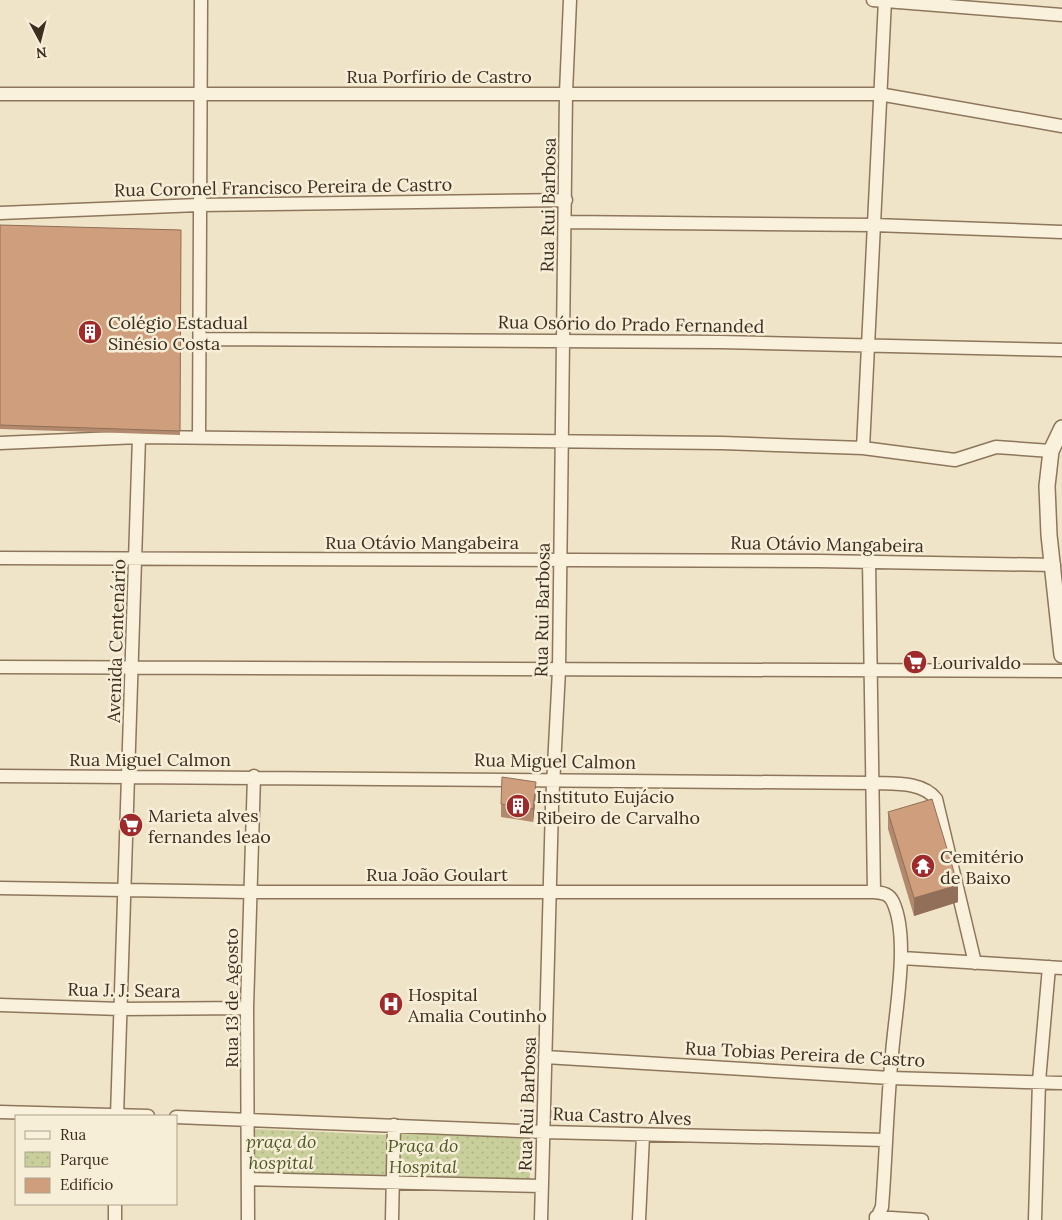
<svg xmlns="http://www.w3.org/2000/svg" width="1062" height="1220" viewBox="0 0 1062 1220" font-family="Lora,serif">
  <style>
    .park { fill: url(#park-dots) }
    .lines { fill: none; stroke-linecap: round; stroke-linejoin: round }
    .minor-casing { stroke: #8d765c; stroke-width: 15 }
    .tertiary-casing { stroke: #8d765c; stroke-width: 18 }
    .minor { stroke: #faf1dc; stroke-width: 12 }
    .tertiary { stroke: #faf1dc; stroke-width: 15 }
    .wall { fill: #b2896c }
    .shaded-wall { fill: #916f58 }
    .building { fill: #cf9f7d; stroke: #916f58 }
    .labels { text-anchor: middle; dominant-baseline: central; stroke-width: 5; stroke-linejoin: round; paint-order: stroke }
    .street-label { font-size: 18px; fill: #3d2e20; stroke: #f7eed8 }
    .poi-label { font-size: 18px; fill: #3d2e20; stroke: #f7eed8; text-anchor: start }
    .park-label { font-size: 18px; font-style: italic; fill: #4d5a26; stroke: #f7eed8 }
  </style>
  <defs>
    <pattern id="park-dots" width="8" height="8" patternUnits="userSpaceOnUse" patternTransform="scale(1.25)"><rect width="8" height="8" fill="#c9cf9b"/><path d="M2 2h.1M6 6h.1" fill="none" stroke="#aeb285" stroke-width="1.8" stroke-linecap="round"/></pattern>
  </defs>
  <rect width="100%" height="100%" fill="#f0e4c8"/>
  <path class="park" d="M254,1129l134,6 -2,41 -133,-4z
    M401,1132l129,7v40l-130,-2z"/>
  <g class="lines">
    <g class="minor-casing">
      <path id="minor" d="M873,0l189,15
        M0,94h879l183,32
        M0,213l199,-8 367,-5
        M566,222l308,3 188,7
        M200,339l520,3 342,8
        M199,437l2,-437
        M0,443l139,-6 583,6 141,5 92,12 41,-13 55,4
        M863,448l22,-448
        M0,558l818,3 236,4
        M869,561l5,331c8,1 15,1 19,10 17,37 2,110 -1,152 -5,51 -6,102 -10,153l-6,13
        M0,667l1062,4
        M0,776l873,7c20,1 49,-2 63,16l39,164
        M0,888l249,4h625
        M902,958l160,10
        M0,1005l121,4 126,-1
        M545,1057l345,21 172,5
        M0,1112l148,4
        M117,1116l22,-679
        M176,1117l368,15 342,8
        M248,1179l294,7
        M876,1217l46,3
        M115,1220v-16
        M248,1220l-1,-212 7,-232
        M392,1220l2,-95
        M541,1220l11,-415 7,-135 7,-577 4,-93
        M639,1220l4,-85
        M1035,1220l4,-139 10,-114"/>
    </g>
    <g class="tertiary-casing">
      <path id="tertiary" d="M1062,428l-11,23 -4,35 2,49 13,120"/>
    </g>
    <use href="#minor" class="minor"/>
    <use href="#tertiary" class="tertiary"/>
  </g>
  <path class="wall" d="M0,225l181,5 -1,205 -180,-6z
    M536,795l-3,27 -32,-5v-13z
    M888,812l70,90 -44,14 -26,-87z"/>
  <path class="shaded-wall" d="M536,782v13l-3,27v-13z
    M958,885v17l-44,14v-18z"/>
  <path class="building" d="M0,225l181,5 -1,201 -180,-6z
    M502,777l34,5 -3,27 -32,-5z
    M932,799l26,86 -44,13 -26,-86z"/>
  <defs>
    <g id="building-disc" transform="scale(1.25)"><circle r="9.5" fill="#9e2a2b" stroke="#f7eed8"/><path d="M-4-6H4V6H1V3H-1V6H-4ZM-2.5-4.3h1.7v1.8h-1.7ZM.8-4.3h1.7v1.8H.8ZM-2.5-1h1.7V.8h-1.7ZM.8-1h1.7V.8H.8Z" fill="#fff"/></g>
    <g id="supermarket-disc" transform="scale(1.25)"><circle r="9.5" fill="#9e2a2b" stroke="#f7eed8"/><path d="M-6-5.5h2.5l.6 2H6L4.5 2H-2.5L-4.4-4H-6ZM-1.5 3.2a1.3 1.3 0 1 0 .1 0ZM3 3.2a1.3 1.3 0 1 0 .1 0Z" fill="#fff"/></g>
    <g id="temple-disc" transform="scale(1.25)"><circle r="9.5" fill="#9e2a2b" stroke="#f7eed8"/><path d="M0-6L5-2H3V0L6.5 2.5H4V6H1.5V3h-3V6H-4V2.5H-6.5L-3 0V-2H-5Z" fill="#fff"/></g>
    <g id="hospital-disc" transform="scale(1.25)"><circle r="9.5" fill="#9e2a2b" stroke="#f7eed8"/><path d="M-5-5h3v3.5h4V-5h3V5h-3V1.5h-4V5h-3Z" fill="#fff"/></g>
  </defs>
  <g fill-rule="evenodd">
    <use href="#building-disc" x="90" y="332"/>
    <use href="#supermarket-disc" x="915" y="662"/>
    <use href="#building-disc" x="518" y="806"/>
    <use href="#supermarket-disc" x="131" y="825"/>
    <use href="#temple-disc" x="923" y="866"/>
    <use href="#hospital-disc" x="391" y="1004"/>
  </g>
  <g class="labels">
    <g class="street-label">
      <text x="439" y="76">Rua Porfírio de Castro</text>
      <text transform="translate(283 187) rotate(-1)">Rua Coronel Francisco Pereira de Castro</text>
      <text transform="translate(548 205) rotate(-89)">Rua Rui Barbosa</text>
      <text transform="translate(631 324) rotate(1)">Rua Osório do Prado Fernanded</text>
      <text x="422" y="542">Rua Otávio Mangabeira</text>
      <text transform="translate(827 544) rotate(1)">Rua Otávio Mangabeira</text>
      <text transform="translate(542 610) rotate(-89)">Rua Rui Barbosa</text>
      <text transform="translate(116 641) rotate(-88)">Avenida Centenário</text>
      <text x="150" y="759">Rua Miguel Calmon</text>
      <text transform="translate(555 761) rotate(1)">Rua Miguel Calmon</text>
      <text x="437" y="874">Rua João Goulart</text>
      <text transform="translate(124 990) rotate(1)">Rua J. J. Seara</text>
      <text transform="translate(231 998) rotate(-90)">Rua 13 de Agosto</text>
      <text transform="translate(805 1054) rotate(3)">Rua Tobias Pereira de Castro</text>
      <text transform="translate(527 1104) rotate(-88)">Rua Rui Barbosa</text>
      <text transform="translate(622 1116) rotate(2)">Rua Castro Alves</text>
    </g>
    <g class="poi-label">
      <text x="108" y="322">Colégio Estadual<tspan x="108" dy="21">Sinésio Costa</tspan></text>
      <text x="932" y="662">Lourivaldo</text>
      <text x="536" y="796">Instituto Eujácio<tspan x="536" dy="21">Ribeiro de Carvalho</tspan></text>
      <text x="148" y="815">Marieta alves<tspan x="148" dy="21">fernandes leao</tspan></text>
      <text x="940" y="856">Cemitério<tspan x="940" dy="21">de Baixo</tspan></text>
      <text x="408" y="994">Hospital<tspan x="408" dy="21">Amalia Coutinho</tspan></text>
    </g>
    <g class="park-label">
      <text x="281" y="1141">praça do<tspan x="281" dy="21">hospital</tspan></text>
      <text x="423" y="1145">Praça do<tspan x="423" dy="21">Hospital</tspan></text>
    </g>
  </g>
  <rect x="15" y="1115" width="162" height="90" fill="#f7eed8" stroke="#ada18e"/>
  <rect x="25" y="1131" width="25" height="8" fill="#faf1dc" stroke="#ada18e"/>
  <text x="60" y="1140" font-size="15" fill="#3d2e20">Rua</text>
  <rect x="25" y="1152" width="25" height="15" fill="url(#park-dots)" stroke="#ada18e"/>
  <text x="60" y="1165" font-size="15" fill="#3d2e20">Parque</text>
  <rect x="25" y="1178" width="25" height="15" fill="#cf9f7d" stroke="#ada18e"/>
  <text x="60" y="1190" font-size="15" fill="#3d2e20">Edifício</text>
  <g transform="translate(40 40) rotate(173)" stroke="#f7eed8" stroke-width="4" paint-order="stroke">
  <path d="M0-4L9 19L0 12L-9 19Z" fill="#3d2e20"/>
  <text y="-8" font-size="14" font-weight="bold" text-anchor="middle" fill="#3d2e20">N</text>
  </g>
</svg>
